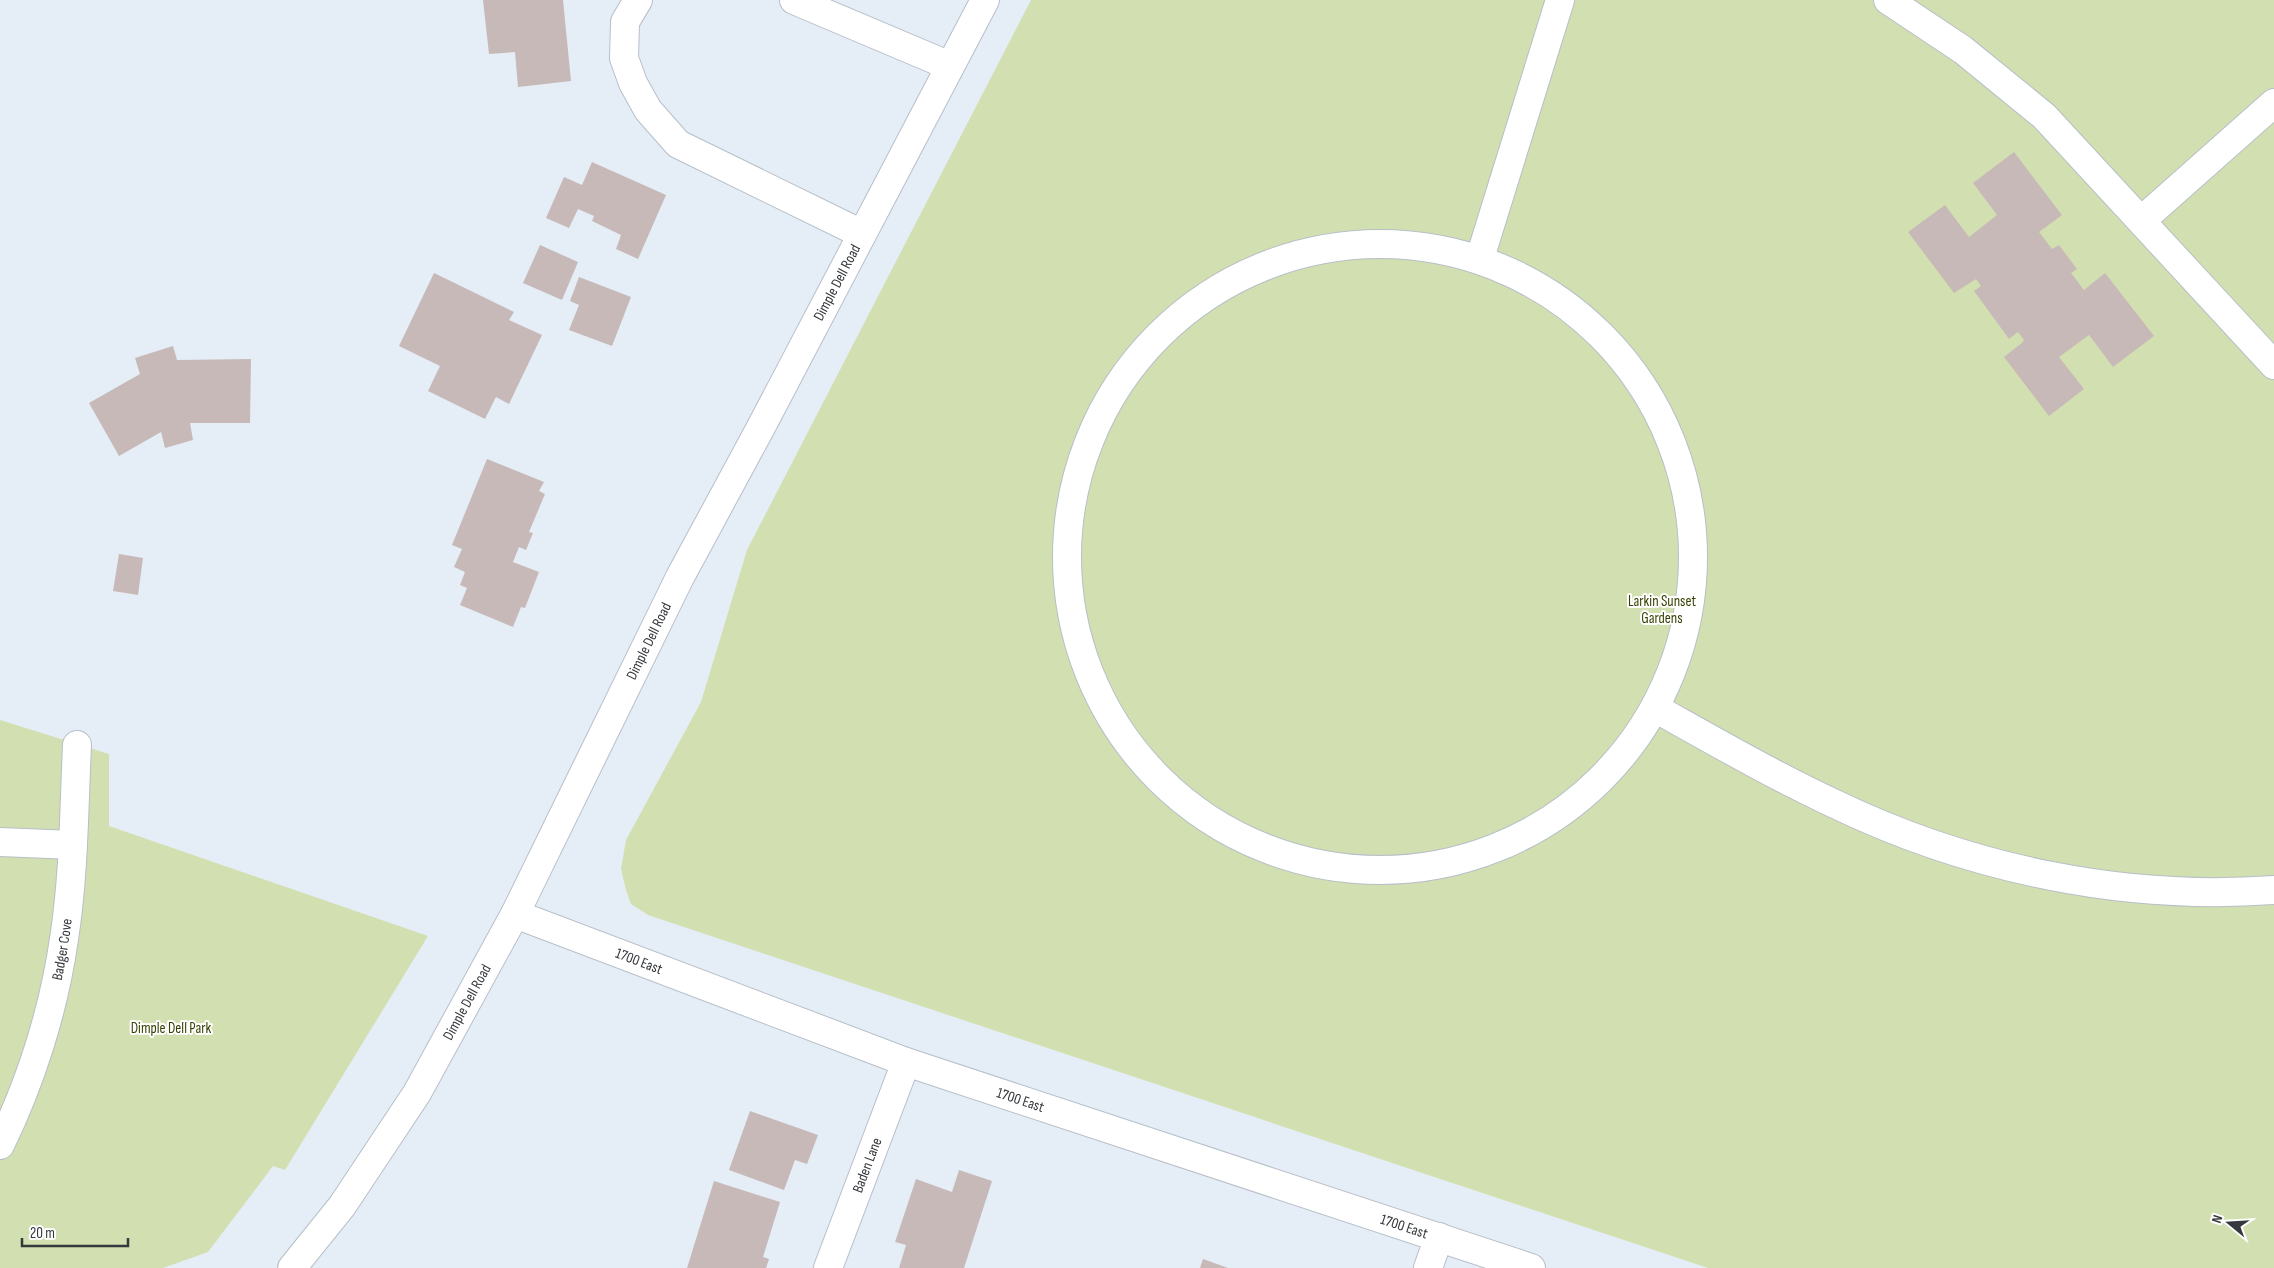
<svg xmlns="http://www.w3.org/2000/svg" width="2274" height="1268" viewBox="0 0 2274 1268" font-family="'Sofia Sans Condensed',sans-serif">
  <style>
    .green { fill: #d2dfb0 }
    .building { fill: #c7b9b7 }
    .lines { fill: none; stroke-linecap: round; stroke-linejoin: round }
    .minor-casing { stroke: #b7bfc8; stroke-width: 30 }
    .major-casing { stroke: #b7bfc8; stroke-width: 30 }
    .minor { stroke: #fff; stroke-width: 28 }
    .major { stroke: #fff; stroke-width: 28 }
    .labels { text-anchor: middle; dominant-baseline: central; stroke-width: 4; stroke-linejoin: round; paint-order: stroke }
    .street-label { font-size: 15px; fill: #35383c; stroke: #fff }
    .park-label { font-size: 15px; fill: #364203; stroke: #fff }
  </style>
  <rect width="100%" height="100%" fill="#e5edf7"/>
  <path class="green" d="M1031,0h1243v1268h-566l-1060,-353 -17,-11 -5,-14 -5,-21 5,-29 75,-138 46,-152z
    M0,720l109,34v72l319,110 -143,234 -12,-4 -65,86 -45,16h-163z"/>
  <path class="building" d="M483,0h80l8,81 -53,6 -3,-35 -26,2z
    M2014,152l48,63 -23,17 13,17 7,-4 18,24 -6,4 13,17 21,-17 49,63 -41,31 -24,-32 -30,22 25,32 -35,27 -45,-59 19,-15 1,-2 -6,-8 -9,7 -35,-48 7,-5 -5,-7 -22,14 -46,-61 37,-27 24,32 28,-22 -24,-32z
    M592,162l74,33 -28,64 -22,-10 5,-14 -29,-14 2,-5 -16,-7 -9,19 -23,-10 18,-41 18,8z
    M540,245l38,17 -16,38 -39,-17z
    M434,273l80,39 -5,8 33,15 -33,69 -13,-7 -11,22 -57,-28 12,-25 -41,-20z
    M579,277l52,20 -19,49 -43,-16 10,-25 -9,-4z
    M173,346l4,14 74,-1 -1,64h-60l3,17 -28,8 -4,-16 -42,24 -30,-53 51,-29 -5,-16z
    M487,459l57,23 -5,9 6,3 -16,38 4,1 -7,17 -7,-3 -6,15 26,10 -14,36 -4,-1 -8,20 -53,-22 7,-17 -7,-3 5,-13 -11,-5 8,-18 -10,-4z
    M119,554l24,4 -5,37 -25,-4z
    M750,1111l68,24 -11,29 -12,-4 -11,30 -55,-20z
    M959,1170l33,11 -28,87h-65l7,-23 -11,-3 21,-63 36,13z
    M714,1181l66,21 -17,55 6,2 -3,9h-79z
    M1203,1259l25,9h-28z"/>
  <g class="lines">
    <g class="minor-casing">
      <g id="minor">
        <path d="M638,0l-13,22 -1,36 9,25 15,27 30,34 184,90"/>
        <path d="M794,0l156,66"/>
        <path d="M1888,0l75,50 81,66 230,249"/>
        <path d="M2142,220l132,-117"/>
        <circle cx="1380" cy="557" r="313"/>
        <path d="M1480,258l80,-258"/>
        <path d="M1655,708c59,33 118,67 180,96 135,65 289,97 439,86"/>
        <path d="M0,842l73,3"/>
        <path id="s1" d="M515,914l165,-337 80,-148 225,-429"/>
        <path id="s2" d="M0,1145c31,-63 54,-136 64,-206 10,-64 10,-130 13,-194"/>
        <path id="s3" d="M828,1268l78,-206"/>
        <path d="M1428,1268l11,-31"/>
      </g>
    </g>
    <g class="major-casing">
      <g id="major">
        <path id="s4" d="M292,1268l50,-62 75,-113 98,-179 391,148 625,206"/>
      </g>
    </g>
    <use href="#minor" class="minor"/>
    <use href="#major" class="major"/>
  </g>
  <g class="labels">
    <g class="street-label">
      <text stroke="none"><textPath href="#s1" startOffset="709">Dimple Dell Road</textPath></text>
      <text stroke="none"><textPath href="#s1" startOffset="304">Dimple Dell Road</textPath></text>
      <text stroke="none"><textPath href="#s2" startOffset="206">Badger Cove</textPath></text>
      <text stroke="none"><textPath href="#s4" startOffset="552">1700 East</textPath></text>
      <text stroke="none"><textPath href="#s4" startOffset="319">Dimple Dell Road</textPath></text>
      <text stroke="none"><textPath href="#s4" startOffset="958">1700 East</textPath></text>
      <text stroke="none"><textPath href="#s3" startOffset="110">Baden Lane</textPath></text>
      <text stroke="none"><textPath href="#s4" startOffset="1362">1700 East</textPath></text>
    </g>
    <g class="park-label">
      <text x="1662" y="601">Larkin Sunset<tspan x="1662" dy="17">Gardens</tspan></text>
      <text x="171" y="1028">Dimple Dell Park</text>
    </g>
  </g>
  <g transform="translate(2229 1223) rotate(288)" stroke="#ffffff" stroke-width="4" paint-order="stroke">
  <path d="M0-4L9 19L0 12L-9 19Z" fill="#35383c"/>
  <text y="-8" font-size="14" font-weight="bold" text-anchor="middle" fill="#35383c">N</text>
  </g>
  <path d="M22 1238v8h106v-8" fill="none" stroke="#35383c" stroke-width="2.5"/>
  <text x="30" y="1238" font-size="15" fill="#35383c" stroke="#ffffff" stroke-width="4" paint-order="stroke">20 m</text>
</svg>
